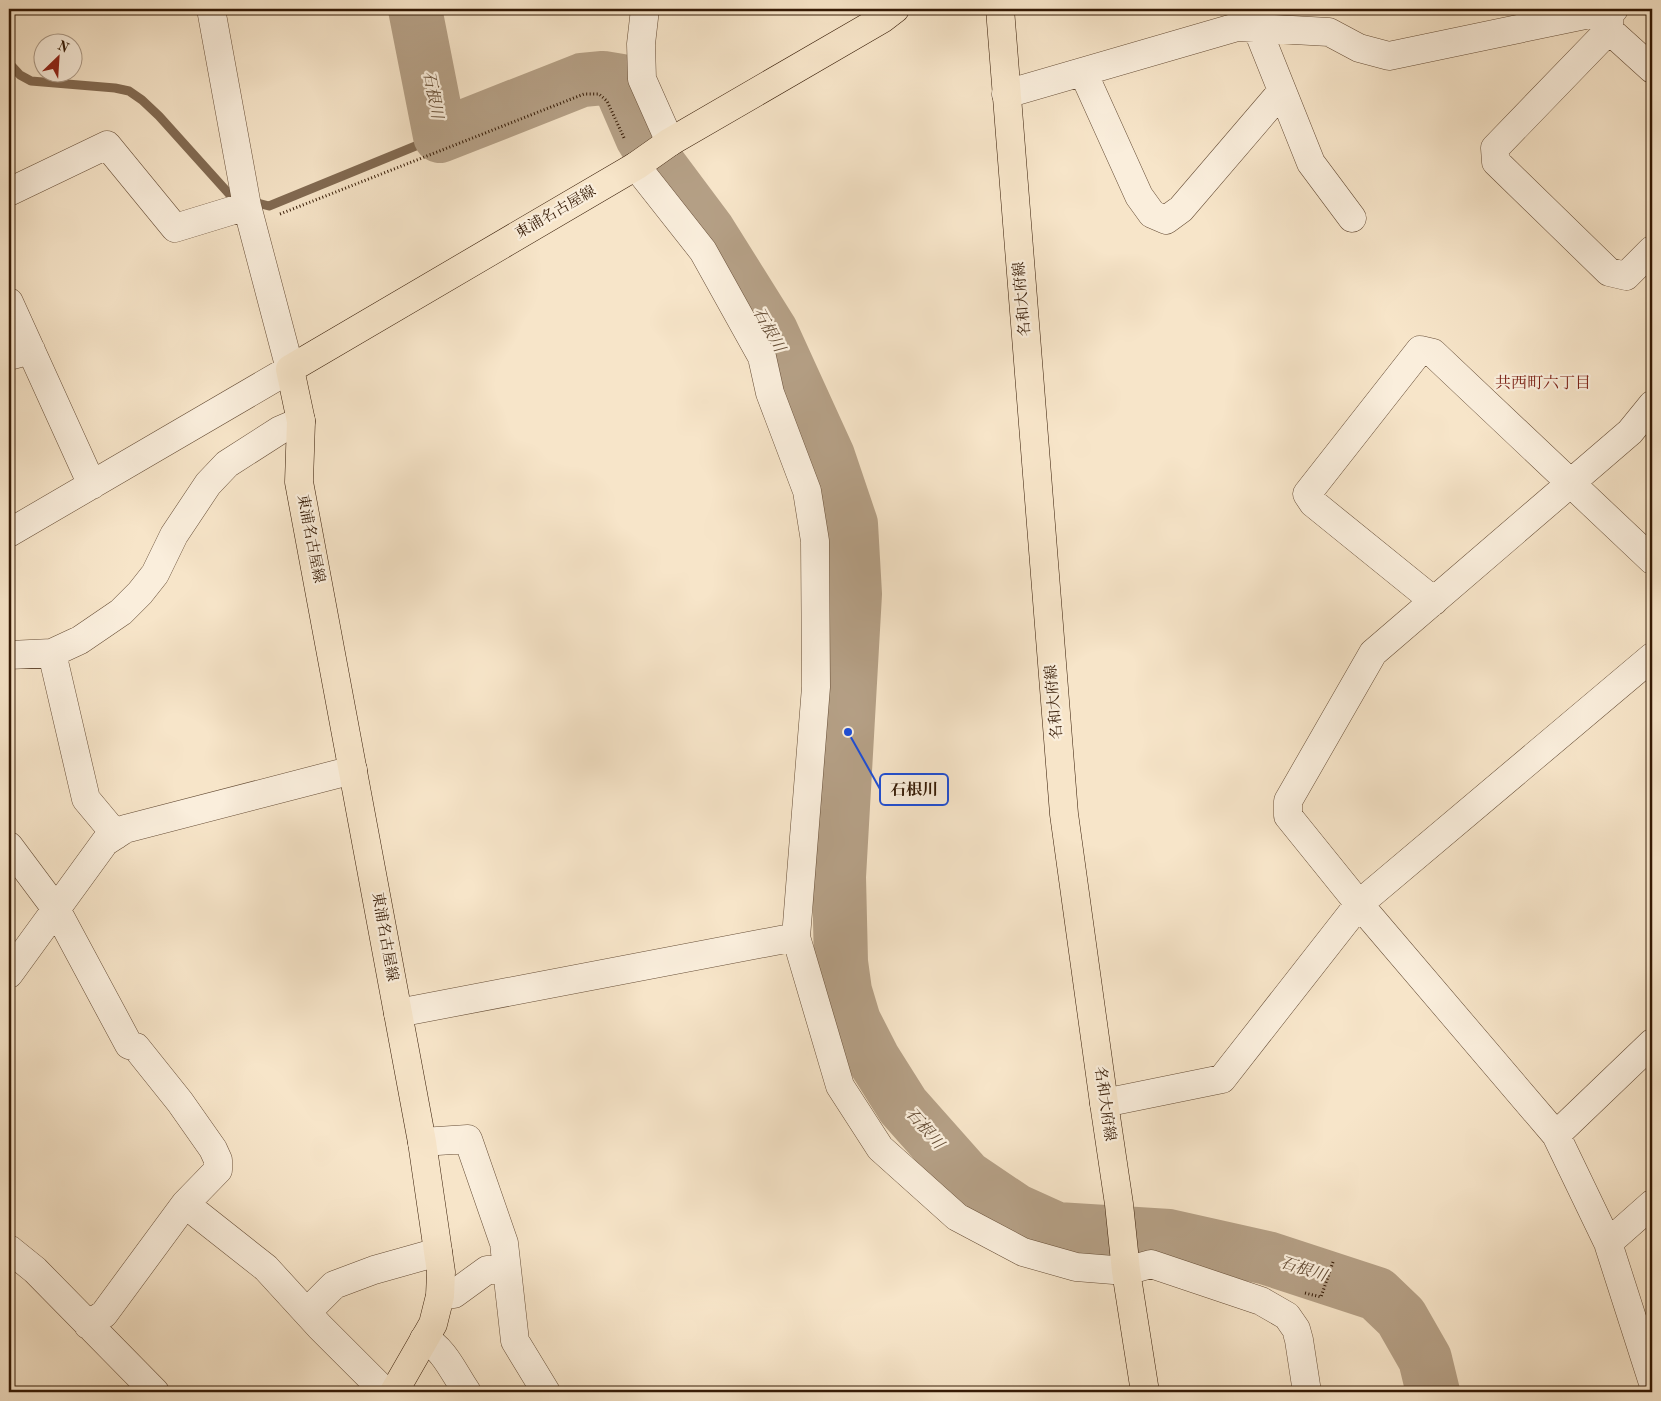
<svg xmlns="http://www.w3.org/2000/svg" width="1661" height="1401" viewBox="0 0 1661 1401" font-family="'Old Standard TT','Noto Serif JP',serif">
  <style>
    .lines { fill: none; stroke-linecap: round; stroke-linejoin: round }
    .stream { stroke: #826a52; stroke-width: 9 }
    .river { stroke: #b5a086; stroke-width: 54 }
    .minor-casing { stroke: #664d36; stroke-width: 29 }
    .major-casing { stroke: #351a05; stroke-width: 29 }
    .path { stroke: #351a05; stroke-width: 3; stroke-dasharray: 1 2.5; stroke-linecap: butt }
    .minor { stroke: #faeedc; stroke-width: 28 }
    .major { stroke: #f7e5c9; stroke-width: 28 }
    .labels { text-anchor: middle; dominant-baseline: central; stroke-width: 4.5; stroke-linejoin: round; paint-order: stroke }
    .street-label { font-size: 15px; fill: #351a05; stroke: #faeedc }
    .water-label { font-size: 16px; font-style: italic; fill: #685039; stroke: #faeedc }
    .neighbourhood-label { font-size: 16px; fill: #7a1f14; stroke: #faeedc }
    .leader { fill: none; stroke: #1d4ed8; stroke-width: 2 }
    .callout-dot { fill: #1d4ed8; stroke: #faeedc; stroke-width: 2 }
    .callout { fill: #faeedc; stroke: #1d4ed8; stroke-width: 2 }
    .callout-label { font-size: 16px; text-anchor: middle; font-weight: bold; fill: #351a05 }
  </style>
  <rect width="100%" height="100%" fill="#f7e5c9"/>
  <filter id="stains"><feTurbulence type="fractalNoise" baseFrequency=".004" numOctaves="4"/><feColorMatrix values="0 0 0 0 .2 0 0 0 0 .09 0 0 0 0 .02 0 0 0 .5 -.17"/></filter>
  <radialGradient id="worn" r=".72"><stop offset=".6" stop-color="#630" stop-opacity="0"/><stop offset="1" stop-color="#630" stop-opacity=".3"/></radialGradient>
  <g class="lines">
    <path class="stream" d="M9,63l11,12 11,6 84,7 14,3 13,9 17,16 72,80 38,10 171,-70"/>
    <path class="river" d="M415,9l25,127 142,-56 21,-2 18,3 2,12 19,44 17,28 50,67 62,99 57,125 23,68 4,70 -16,283 2,85 4,29 9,30 20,39 29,46 63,71 49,33 42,19 112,7 98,22 110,36 24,23 24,42 8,33"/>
    <g class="minor-casing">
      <path id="minor" d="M645,9l-4,35 1,35 28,63
        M1610,10l-1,20 -114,118 1,14 113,110 17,4 26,-26
        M1257,28l54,135 41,55
        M1609,30l43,39
        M1083,72l56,124 13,18 14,6 15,-11 101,-118
        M1006,94l231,-67 92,5 30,16 30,8 225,-47
        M636,166l67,85 59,106 8,36 37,98 8,50 1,146 -20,250 44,149 40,62 77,69 66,35 53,15 50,4 25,-7 110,37 26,15 9,13 3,11 8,52
        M9,192l98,-47 68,83 72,-22
        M9,302l83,183
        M9,356l22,-6
        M1652,405l-22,27 -257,221 -85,148v15l71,88 197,231 52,108 44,137
        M9,533l281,-164 -43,-163 -36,-197
        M1434,601l-121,-98 -6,-9 113,-144 13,3 219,207
        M52,653l34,146 30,36
        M9,655l43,-2 28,-13 41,-28 19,-19 15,-19 19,-39 34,-51 19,-20 53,-34 21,-9
        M9,846l47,63 73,136 7,2 44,55 33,47 5,11v10l-33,34
        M9,974l96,-132 20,-13 228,-59
        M398,1013l398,-76
        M1104,1103l118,-24 137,-175 293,-247
        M1556,1135l96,-92
        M422,1142l46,-3 36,104 11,98 31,51
        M1608,1243l44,-39
        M9,1249l26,21 120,122
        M440,1296l14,-2 33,-24 19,-1
        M307,1312l27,-27 40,-15 64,-18
        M88,1325l16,-11 81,-110 81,64 54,59 65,65
        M424,1339c20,9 31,36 43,53"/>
    </g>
    <g class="major-casing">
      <path id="major" d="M1000,9l64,805 40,289 15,101 7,67 19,121
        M394,1392l39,-68 7,-28 1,-24 -19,-130 -123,-660 2,-61 -11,-52 346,-203 34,-24 212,-123 13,-10"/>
    </g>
    <path class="path" d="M280,214l304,-120h15l8,7 18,39
      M1305,1293l16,4 12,-35"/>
    <use href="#minor" class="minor"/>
    <use href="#major" class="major"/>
  </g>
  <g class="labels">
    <g class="street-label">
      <text transform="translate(556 213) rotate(-30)">東浦名古屋線</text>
      <text transform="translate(1023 299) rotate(-95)">名和大府線</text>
      <text transform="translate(310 539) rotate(79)">東浦名古屋線</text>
      <text transform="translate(1055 702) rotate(-95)">名和大府線</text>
      <text transform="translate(384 937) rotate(80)">東浦名古屋線</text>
      <text transform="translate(1104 1104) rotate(82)">名和大府線</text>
    </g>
    <g class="water-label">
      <text transform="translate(432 95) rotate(79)">石根川</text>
      <text transform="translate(768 330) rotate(61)">石根川</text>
      <text transform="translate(924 1129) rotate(49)">石根川</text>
      <text transform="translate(1303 1270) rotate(18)">石根川</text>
    </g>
    <g class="neighbourhood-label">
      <text x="1543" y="384">共西町六丁目</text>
    </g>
  </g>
  <path class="leader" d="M848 732L880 789"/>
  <circle class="callout-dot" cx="848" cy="732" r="5"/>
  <rect class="callout" x="880" y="774" width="68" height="31" rx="5"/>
  <g class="callout-label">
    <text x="914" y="795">石根川</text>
  </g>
  <rect width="1661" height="1401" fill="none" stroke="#f7e5c9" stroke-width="30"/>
  <rect x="10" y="10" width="1641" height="1381" fill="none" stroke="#351a05" stroke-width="2.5"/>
  <rect x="15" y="15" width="1631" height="1371" fill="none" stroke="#351a05"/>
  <g transform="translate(58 58) rotate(25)"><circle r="24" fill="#faeedc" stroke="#ab9986"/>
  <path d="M0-4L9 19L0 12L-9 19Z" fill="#8f2418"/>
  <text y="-8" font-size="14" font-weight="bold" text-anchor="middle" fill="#351a05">N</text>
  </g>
  <rect width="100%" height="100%" filter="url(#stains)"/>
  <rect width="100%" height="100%" fill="url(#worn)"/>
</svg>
